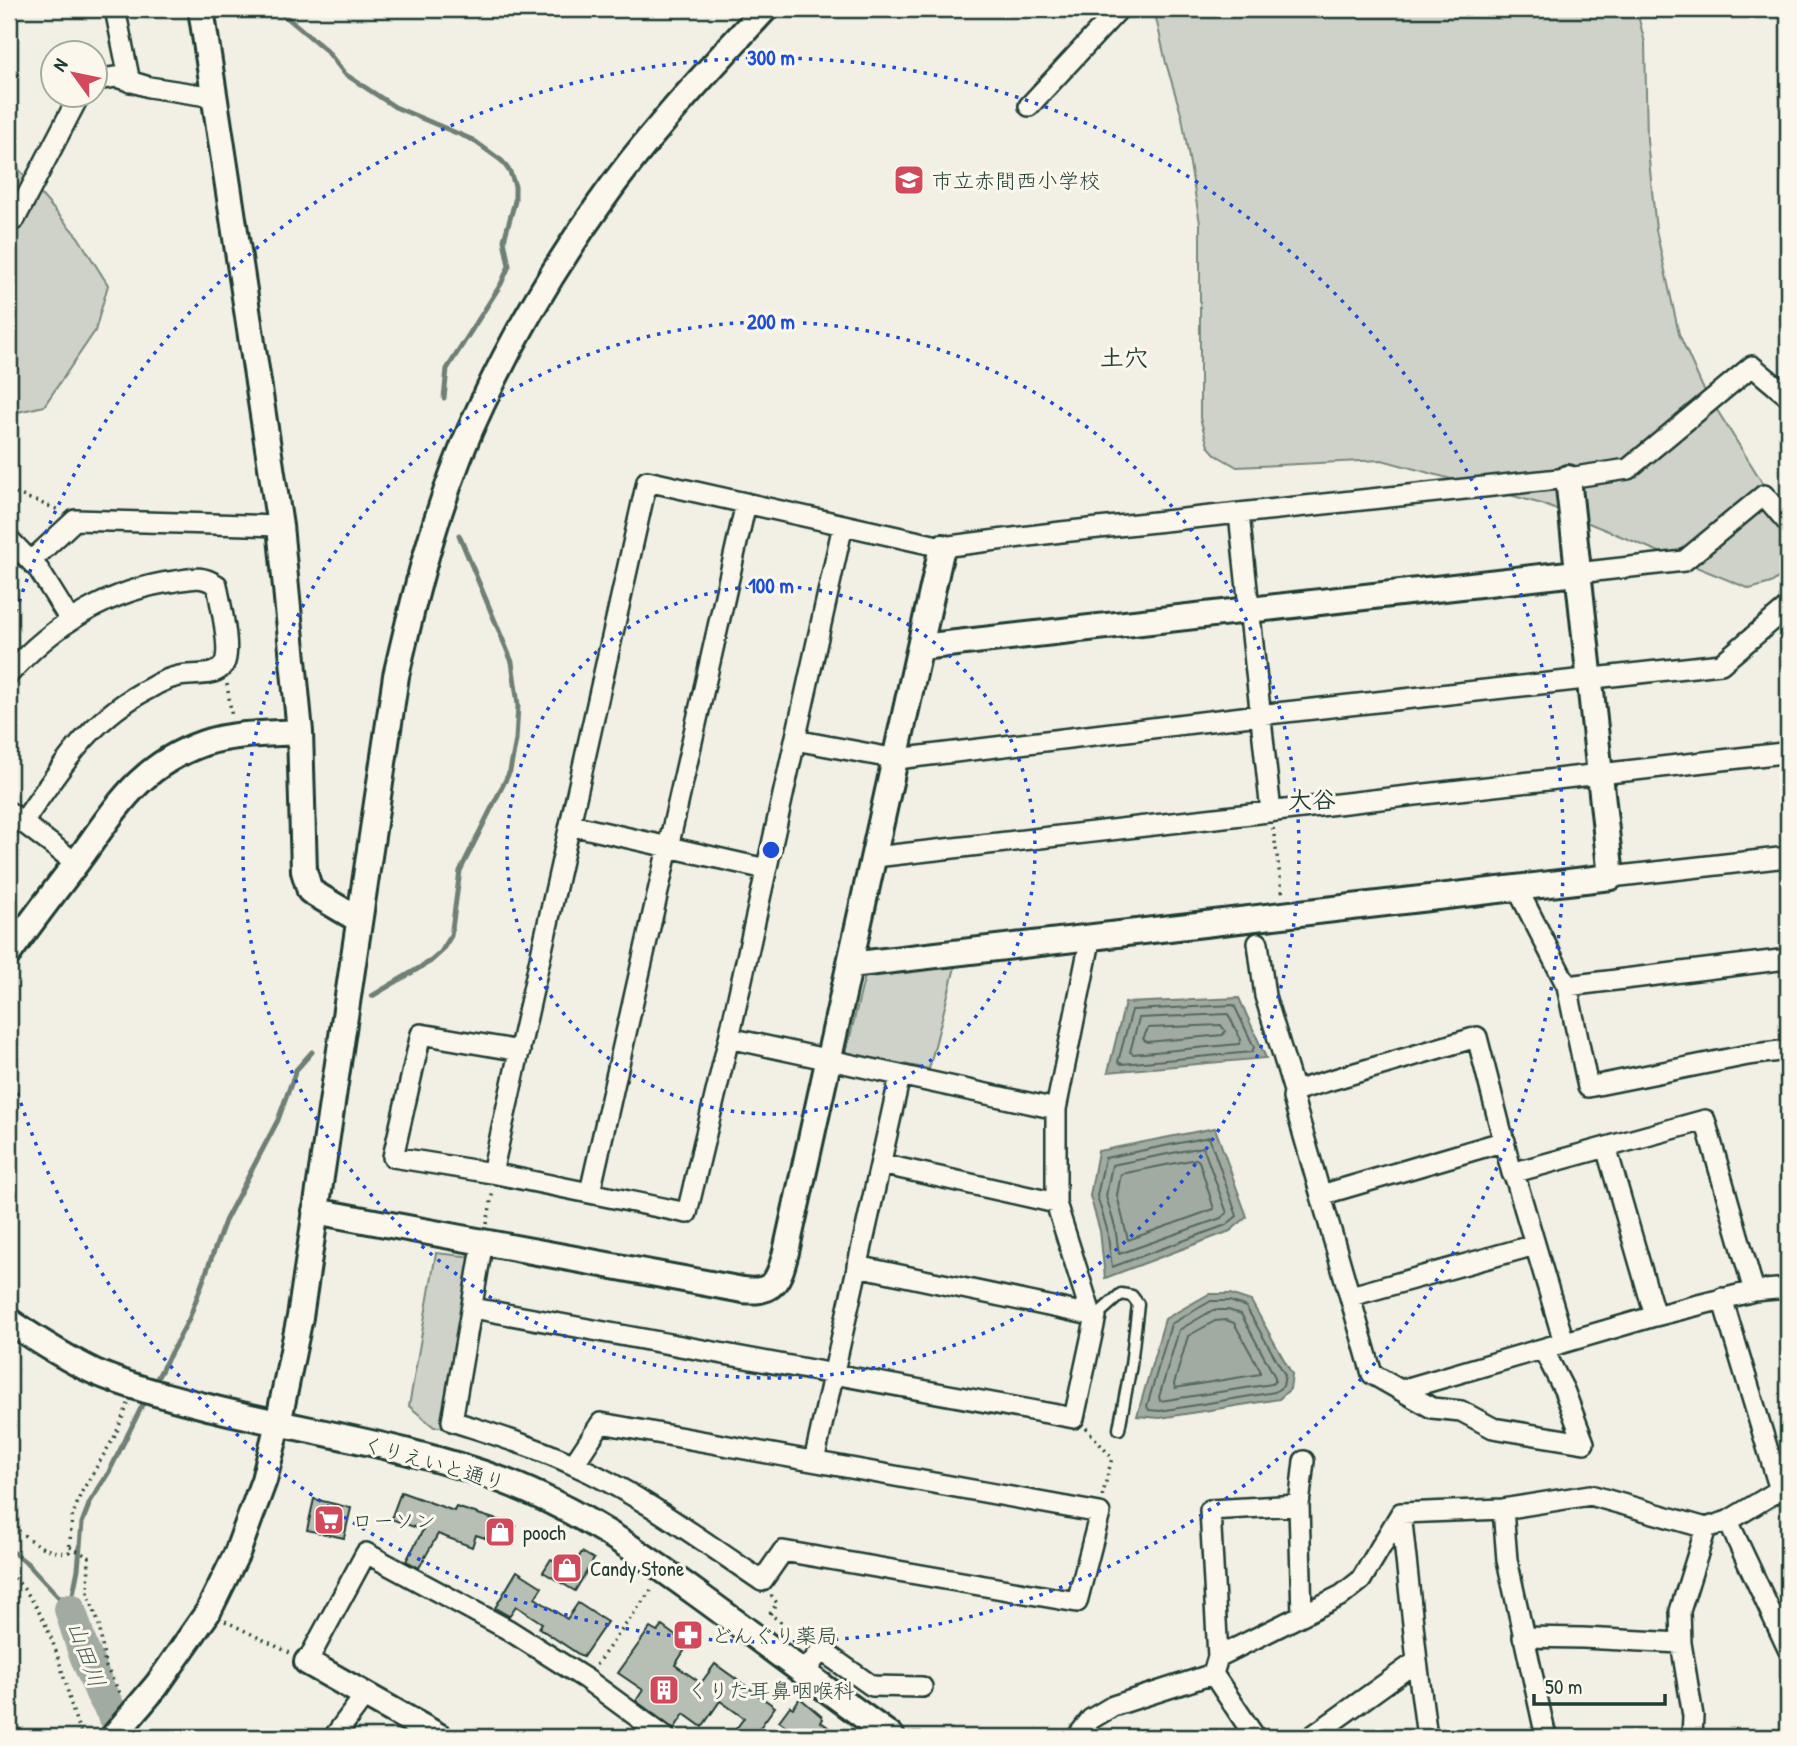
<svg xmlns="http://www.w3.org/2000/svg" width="1797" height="1746" viewBox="0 0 1797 1746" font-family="'Patrick Hand','Klee One',sans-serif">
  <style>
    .green { fill: #cfd2c8; stroke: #77887e; stroke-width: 2 }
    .water { fill: #a2aba1; stroke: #6e7f75; stroke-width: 2 }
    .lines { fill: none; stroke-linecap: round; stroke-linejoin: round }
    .shore { stroke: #536960; stroke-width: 2 }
    .stream { stroke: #6e7f75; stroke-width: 5 }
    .river { stroke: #a2aba1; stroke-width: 32 }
    .building { fill: #b7beb3; stroke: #1f3d34; stroke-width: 2 }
    .service-casing { stroke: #1f3d34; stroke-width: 15 }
    .minor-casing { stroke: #1f3d34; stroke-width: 24 }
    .tertiary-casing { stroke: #1f3d34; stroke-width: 30 }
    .path { stroke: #1f3d34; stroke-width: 3.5; stroke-dasharray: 2 5; stroke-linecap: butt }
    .service { stroke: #fbf7ec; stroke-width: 10 }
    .minor { stroke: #fbf7ec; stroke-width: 19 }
    .tertiary { stroke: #fbf7ec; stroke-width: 24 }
    .ring { fill: none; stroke: #1d4ed8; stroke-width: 3.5; stroke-dasharray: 3.5 7 }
    .labels { text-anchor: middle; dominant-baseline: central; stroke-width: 6; stroke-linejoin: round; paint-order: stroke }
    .poi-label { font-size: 21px; fill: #1f3d34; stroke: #fbf7ec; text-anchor: start }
    .street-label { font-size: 21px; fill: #1f3d34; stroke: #fbf7ec }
    .water-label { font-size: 23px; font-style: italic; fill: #465e55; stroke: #fbf7ec }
    .quarter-label { font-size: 24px; font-weight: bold; fill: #1f3d34; stroke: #fbf7ec }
    .centre { fill: #1d4ed8; stroke: #fbf7ec; stroke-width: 3.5 }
    .ring-label { font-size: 21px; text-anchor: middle; font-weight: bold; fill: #1d4ed8; stroke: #fbf7ec; stroke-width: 6; stroke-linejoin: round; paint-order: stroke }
  </style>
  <rect width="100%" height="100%" fill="#f2f0e5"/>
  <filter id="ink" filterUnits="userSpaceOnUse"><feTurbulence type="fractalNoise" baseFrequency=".0143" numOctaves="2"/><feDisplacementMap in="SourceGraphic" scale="14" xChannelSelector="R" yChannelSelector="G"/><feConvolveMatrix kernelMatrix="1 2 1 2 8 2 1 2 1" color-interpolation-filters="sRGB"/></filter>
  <g filter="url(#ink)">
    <path class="green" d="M1154,9h481l3,6 7,28 2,97 9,90 23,104 23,52 70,112 16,63 -6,14 -11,8 -21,6 -208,-85 -160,-44 -145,7 -21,-12 -8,-9 -8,-28v-195l-18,-106 -16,-54z
      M9,158l69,79 30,48 -13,46 -51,75 -35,8z
      M955,967l-26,102 -83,-16 19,-78z
      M436,1253l37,4 -29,170h-10l-25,-21z"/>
    <path class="water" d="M1239,998l27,60 -158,14 17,-69z
      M1215,1128l32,89 -17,14 -125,47 -5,-47 -10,-35 8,-45z
      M1209,1294h21l21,7 41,73 -2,15 -11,10 -119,19 -23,-2 28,-97z"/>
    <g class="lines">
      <path class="shore" d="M1234,1005l20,42 -2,5 -130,12 -4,-2 14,-52z
        M1228,1014l13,26 -2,4 -106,10 -3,-2 9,-34z
        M1221,1025l4,6 -2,4 -76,7 -4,-3 5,-11z
        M1209,1137l28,79 -11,9 -114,42 -5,-38 -10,-33 8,-38z
        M1203,1147l24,66 -6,5 -102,36 -4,-27 -9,-31 6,-31z
        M1196,1159l3,2 15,48 -86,31 -11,-45 4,-21z
        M1211,1301h19l16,6 39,68 -2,11 -8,6 -115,19 -11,-1 -2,-4 24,-82z
        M1213,1310h15l13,4 34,63v4l-3,3 -112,17 -1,-4 20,-67z
        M1226,1320l8,3 26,47v4l-85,14 -1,-4 14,-48 27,-15z"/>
      <path class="stream" d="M277,9l50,42 18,23 50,33 78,33 29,21 8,11 5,14v15l-11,39 5,26 -8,18 -54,85 -3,29
        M372,996l59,-35 10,-9 10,-16 9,-65 50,-100 6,-31 2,-35 -6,-43 -53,-127
        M153,1386l36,-67 36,-98 53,-101 18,-50 16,-18
        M9,1549l19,15 42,45
        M70,1609l8,-40 4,-46 8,-21 19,-30 37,-74"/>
      <path class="river" d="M70,1609l13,41 18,43 25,44"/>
    </g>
    <path class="building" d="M401,1492l53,19 2,-4 60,19 -7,20 -33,-11 -4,12 -34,-13 -19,34 -13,-7 17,-31 -32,-11z
      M314,1499l37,9 -7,30 -37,-8z
      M582,1552l12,7 -19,32 -32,-19 8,-13 9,5 17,-4z
      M517,1571l25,16 -7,11 32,21 11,-16 29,19 -24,35 -44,-29 3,-5 -26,-17 -7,10 -14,-8z
      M662,1626l26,19 -13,20 26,18 14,-19 60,43 -22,30h-23l14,-19 -24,-17 -18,26 -18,-13 -10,15 -38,-28 7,-11 -25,-17 32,-45 7,4z
      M800,1698l21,18 2,3 -2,3 21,15h-40l-23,-16 11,-15 3,2z"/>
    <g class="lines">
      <g class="service-casing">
        <path id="service" d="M1096,1316l25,-22 11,2 6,8 -7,61 -12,64"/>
      </g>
      <g class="minor-casing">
        <path id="minor" d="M115,9l15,73
          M94,80l22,-3 33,10 65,10
          M1029,106l90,-97
          M9,223l6,-4 65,-125
          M1239,514l32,298
          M9,539l30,31 31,50
          M31,561l44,-41 205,6
          M1577,573l107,-12 80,-66 24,28
          M9,674c43,-49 102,-85 167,-93 18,-3 25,-6 41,4 3,17 15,65 7,79 -8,14 -31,9 -45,12 -9,2 -21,7 -29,12 -61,31 -89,80 -127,134
          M795,740l102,19 362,-44 462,-51 67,-57
          M9,812l67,51
          M571,825l195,44
          M875,857l908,-104 5,-4
          M1611,877l177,-20
          M1517,888l50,98 21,101 160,-32 40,-5
          M1258,943l7,53 29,95
          M1567,986l221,-27
          M729,1038l327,71
          M520,1051l-99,-17 -28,123 99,16 195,40 42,-175 114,-513
          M1606,1147l49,169
          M881,1164l175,39v-94l35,-173
          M492,1173l155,-692 295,66 119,-15 507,-54 60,-9 124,-103 36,30
          M1512,1173l193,-53 49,171
          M590,1192l156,-689
          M1321,1195l184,-54
          M1056,1203l35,111
          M483,1241l-31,180c40,13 81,25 120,43 68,30 129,76 190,117l21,-30 294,51 23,-89 -499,-90 -27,41
          M1351,1296l184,-51
          M1722,1298l58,192
          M473,1308l601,110 22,-102 -239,-50
          M1543,1349l21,41 20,53 -91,-15 -32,-17 -29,-3 -60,-34 -79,-276 1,-7 183,-54 35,136 4,7 48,162
          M1401,1390l254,-74 99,-25 34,-3
          M814,1461l86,-385
          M1503,1509l4,51 39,177
          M1728,1521l60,128
          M1302,1615l-3,-110 5,-44
          M1523,1637l60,1 98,5
          M1218,1657l-8,-147 89,-5
          M1417,1661l10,76
          M307,1662l59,-109 141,76 79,50 79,58
          M805,1672l16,-22 51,36 50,1
          M334,1737l31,-42
          M1077,1737l14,-18 22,-13 100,-32
          M1255,1737l-42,-63 5,-17 124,-62 19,-15 40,-67 102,-4 87,-14 116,33 22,-7 60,-36
          M1311,1737l106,-76 -16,-148
          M1692,1737l1,-21 -12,-73 -1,-32 26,-83"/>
      </g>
      <g class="tertiary-casing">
        <path id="tertiary" d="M201,9l79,517 20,206 4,139 6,20 49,29
          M921,647l656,-74
          M9,953c22,-31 45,-61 68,-91 39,-53 61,-96 127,-119 30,-10 64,-9 96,-11
          M850,965l761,-88 -43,-399
          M315,1211l428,79c32,4 36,-11 43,-38l156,-705
          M9,1321c28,19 56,37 86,51 38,16 78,26 117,36 97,24 198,38 292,73 74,28 137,72 200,118 63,46 125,93 188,138
          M307,1662l133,75
          M113,1737l44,-52 51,-73 29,-59 27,-73 14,-56 22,-107 96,-641c21,-92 45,-187 86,-272 33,-70 73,-138 118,-201 49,-70 108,-132 165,-194"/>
      </g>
      <path class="path" d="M9,491l50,19
        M227,684l5,34
        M1273,828l10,69
        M487,1224l6,-34
        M1086,1428l26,30 -10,39
        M9,1520c14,17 38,36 60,32l3,-34 9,-25 34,-57 13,-32
        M70,1547l19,10 -1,37 11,30 6,41 16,30
        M9,1573c32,29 46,71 57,112 5,18 8,35 17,52
        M771,1595l6,8 -7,11 16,12 -4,5
        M225,1621l65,32
        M596,1665l58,-79"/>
      <use href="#service" class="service"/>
      <use href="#minor" class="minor"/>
      <use href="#tertiary" class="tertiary"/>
    </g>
  </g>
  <g class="ring">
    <circle cx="771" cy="850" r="264"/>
    <circle cx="771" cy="850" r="528"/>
    <path d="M10 632A792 792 0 1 1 10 1068"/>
  </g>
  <defs>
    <g id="school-square" transform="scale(1.575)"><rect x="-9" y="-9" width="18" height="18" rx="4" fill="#d1495b" stroke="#fbf7ec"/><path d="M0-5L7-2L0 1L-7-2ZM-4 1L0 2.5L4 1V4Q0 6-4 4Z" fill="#fff"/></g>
    <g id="supermarket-square" transform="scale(1.575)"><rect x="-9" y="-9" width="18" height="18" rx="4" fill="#d1495b" stroke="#fbf7ec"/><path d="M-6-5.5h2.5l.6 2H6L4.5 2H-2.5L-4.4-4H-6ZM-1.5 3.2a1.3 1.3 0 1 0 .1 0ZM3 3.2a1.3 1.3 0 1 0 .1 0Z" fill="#fff"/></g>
    <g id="shop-square" transform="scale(1.575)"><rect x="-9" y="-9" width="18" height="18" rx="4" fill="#d1495b" stroke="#fbf7ec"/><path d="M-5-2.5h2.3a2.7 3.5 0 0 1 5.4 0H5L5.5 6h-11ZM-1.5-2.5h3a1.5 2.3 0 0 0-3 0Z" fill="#fff"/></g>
    <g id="pharmacy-square" transform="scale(1.575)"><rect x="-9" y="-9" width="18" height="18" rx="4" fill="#d1495b" stroke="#fbf7ec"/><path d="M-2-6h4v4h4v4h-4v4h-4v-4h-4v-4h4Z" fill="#fff"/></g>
    <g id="building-square" transform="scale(1.575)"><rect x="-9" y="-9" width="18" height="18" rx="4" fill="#d1495b" stroke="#fbf7ec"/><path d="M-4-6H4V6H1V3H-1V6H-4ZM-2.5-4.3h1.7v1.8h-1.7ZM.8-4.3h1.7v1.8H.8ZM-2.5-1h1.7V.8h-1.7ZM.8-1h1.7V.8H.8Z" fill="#fff"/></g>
  </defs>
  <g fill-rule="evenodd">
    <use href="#school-square" x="909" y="180"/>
    <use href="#supermarket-square" x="329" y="1520"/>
    <use href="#shop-square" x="500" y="1532"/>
    <use href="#shop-square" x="567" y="1568"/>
    <use href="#pharmacy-square" x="688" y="1635"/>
    <use href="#building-square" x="664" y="1690"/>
  </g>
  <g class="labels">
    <g class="poi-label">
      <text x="932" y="180">市立赤間西小学校</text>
      <text x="352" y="1520">ローソン</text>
      <text x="523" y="1532">pooch</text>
      <text x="590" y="1568">Candy Stone</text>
      <text x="711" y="1635">どんぐり薬局</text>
      <text x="687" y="1690">くりた耳鼻咽喉科</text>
    </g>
    <g class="street-label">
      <text transform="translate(434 1463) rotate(16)">くりえいと通り</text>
    </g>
    <g class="water-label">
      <text transform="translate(87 1654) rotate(70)">山田川</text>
    </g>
    <g class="quarter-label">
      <text x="1124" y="357">土穴</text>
      <text x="1312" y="799">大谷</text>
    </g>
  </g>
  <circle cx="771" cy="850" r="10" class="centre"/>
  <g class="ring-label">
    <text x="771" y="65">300 m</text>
    <text x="771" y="329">200 m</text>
    <text x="771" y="593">100 m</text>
  </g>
  <rect width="1797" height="1746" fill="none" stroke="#fbf7ec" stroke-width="35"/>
  <rect x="18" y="18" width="1762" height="1711" fill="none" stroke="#1f3d34" stroke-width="2.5" filter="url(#ink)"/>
  <g transform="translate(74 74) rotate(303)"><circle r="33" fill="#fbf7ec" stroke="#a3ada2" stroke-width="2"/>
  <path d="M0-5L12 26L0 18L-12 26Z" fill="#d1495b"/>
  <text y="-10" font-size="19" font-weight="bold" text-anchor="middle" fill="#1f3d34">N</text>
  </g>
  <path d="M1534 1694v10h131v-10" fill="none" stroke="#1f3d34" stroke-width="3.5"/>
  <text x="1545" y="1694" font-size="21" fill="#1f3d34" stroke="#fbf7ec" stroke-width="5" paint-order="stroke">50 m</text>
</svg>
